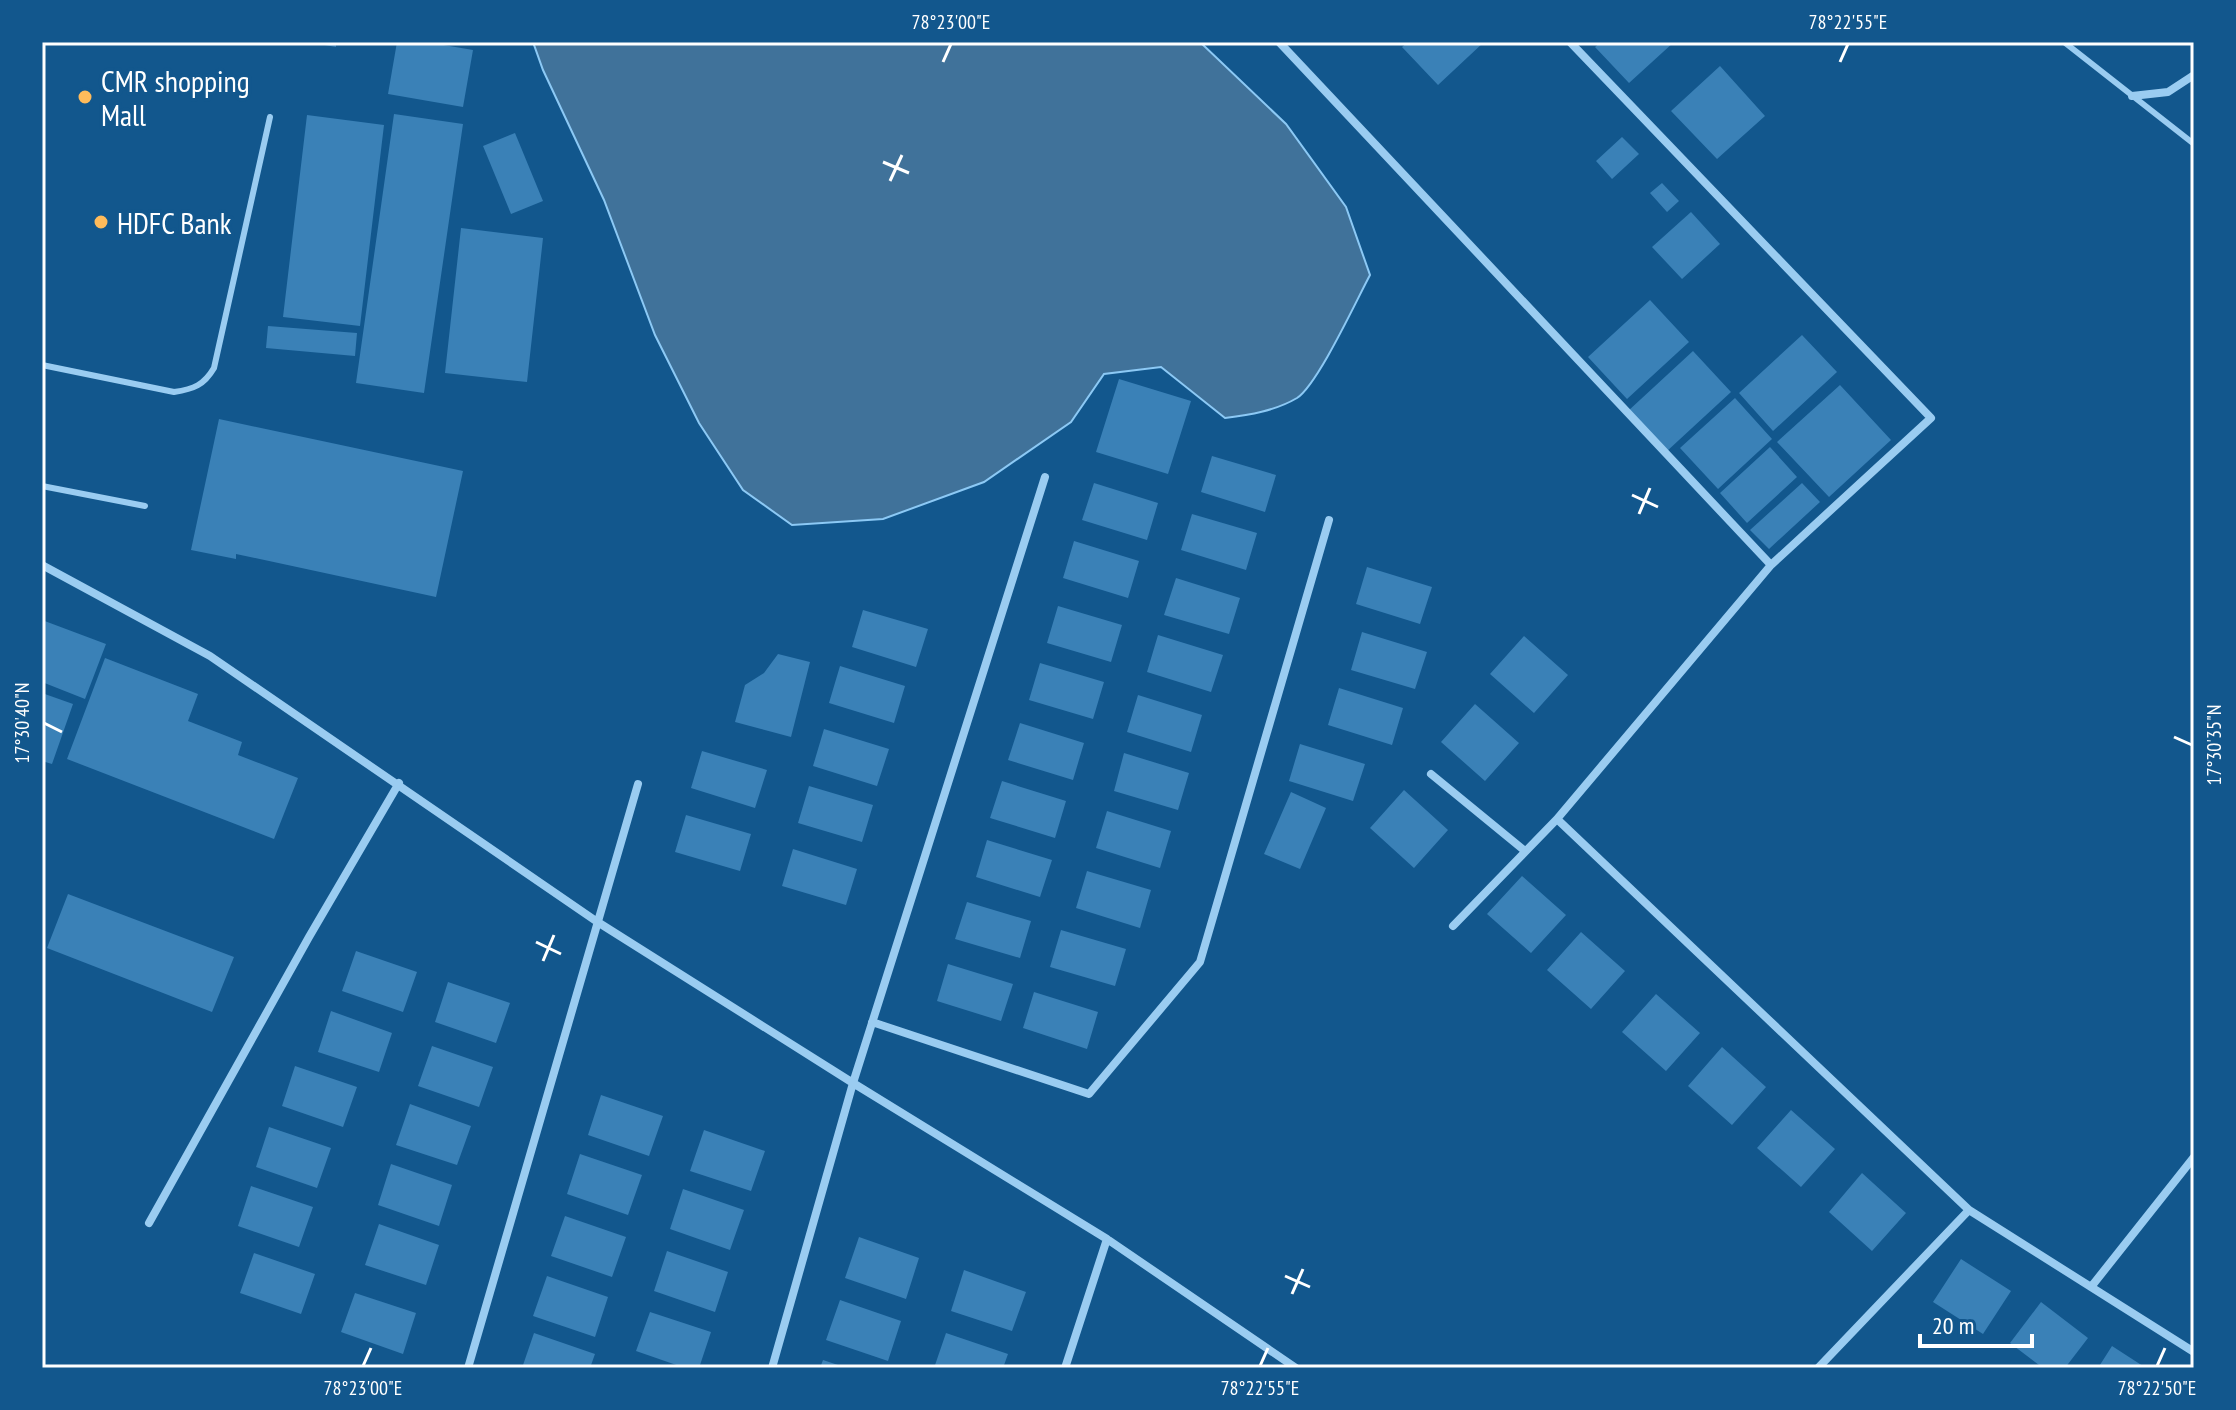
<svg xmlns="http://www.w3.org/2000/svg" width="2236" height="1410" viewBox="0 0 2236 1410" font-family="'PT Sans Narrow',sans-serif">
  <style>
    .water { fill: #40729a; stroke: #8cc9f5; stroke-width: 2 }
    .building { fill: #3a81b7 }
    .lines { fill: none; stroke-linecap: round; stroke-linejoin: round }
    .lane { stroke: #9accf1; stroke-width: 6 }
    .street { stroke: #9accf1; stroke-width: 8 }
    .ticks { fill: none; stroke: #fff; stroke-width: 3 }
    .poi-dot { fill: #ffbb5b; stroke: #12578d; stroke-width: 3 }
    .labels { text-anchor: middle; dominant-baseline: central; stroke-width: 7; stroke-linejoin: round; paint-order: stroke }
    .poi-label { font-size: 30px; fill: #fff; stroke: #12578d; text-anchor: start }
    .neatline { fill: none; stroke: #fff; stroke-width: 3 }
    .ticks-label { font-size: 20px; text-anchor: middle; fill: #fff }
  </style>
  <rect width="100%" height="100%" fill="#12578d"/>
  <path class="water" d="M533,42h667l86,82 60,83 24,68c-14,26 -52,109 -73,123 -22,13 -48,17 -72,20l-64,-51 -57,7 -33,48 -87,60 -101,37 -91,6 -49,-35 -44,-67 -44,-88 -51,-135 -61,-130z"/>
  <path class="building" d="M308,42h28v5z
    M397,42h29l47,8 -10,57 -75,-13z
    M1408,42h76l-46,43 -36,-38z
    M1601,42h73l-45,41 -34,-36z
    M1720,66l45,50 -48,43 -46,-48z
    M394,114l69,10 -39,269 -68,-10z
    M307,115l77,10 -24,201 -77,-9z
    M515,133l28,68 -32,13 -28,-68z
    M1622,137l17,17 -27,25 -16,-18z
    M1662,183l17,18 -12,11 -17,-19z
    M1691,212l29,32 -38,35 -30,-32z
    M461,228l82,10 -16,144 -82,-9z
    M1650,300l39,42 -62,57 -39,-42z
    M268,326l89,7 -2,23 -89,-8z
    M1802,335l35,37 -64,59 -34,-38z
    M1693,351l38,41 -65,60 -38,-41z
    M1119,379l72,22 -23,73 -72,-22z
    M1840,385l51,55 -62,57 -52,-55z
    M1735,398l37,41 -54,50 -38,-41z
    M219,419l244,52 -27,126 -200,-43v5l-45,-9z
    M1770,447l27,30 -50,46 -27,-30z
    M1212,456l64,19 -11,37 -64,-20z
    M1094,483l64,20 -11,37 -65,-20z
    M1802,483l18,19 -51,47 -19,-19z
    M1192,514l65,19 -11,37 -65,-20z
    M1074,541l65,20 -11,37 -65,-20z
    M1367,567l65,20 -12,37 -64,-20z
    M1176,578l64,20 -11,36 -65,-19z
    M1058,606l64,19 -11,37 -64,-19z
    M863,610l65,19 -12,38 -64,-20z
    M42,620l64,24 -21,55 -43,-17z
    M1362,632l65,20 -12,37 -64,-19z
    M1158,635l65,20 -12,37 -64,-20z
    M1524,636l44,39 -34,38 -44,-39z
    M778,654l32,8 -19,75 -56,-15 10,-37 19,-12z
    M105,658l93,36 -10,27 54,21 -4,13 60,23 -24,61 -207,-80z
    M1040,663l64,19 -11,37 -64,-19z
    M840,666l65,20 -11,37 -65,-20z
    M1339,688l64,20 -11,37 -64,-20z
    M42,693l31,11 -21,60 -10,-3z
    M1138,695l64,20 -11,37 -64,-20z
    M1475,704l44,39 -34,38 -44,-39z
    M1020,723l64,20 -11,37 -65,-20z
    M824,729l65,20 -12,37 -64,-20z
    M1300,744l65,20 -12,37 -64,-20z
    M702,751l65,19 -12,38 -64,-20z
    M1124,753l65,20 -11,37 -64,-19z
    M1002,781l64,20 -11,37 -65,-20z
    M809,786l64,19 -11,37 -64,-19z
    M1404,790l44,40 -34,38 -44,-40z
    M1291,792l35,16 -26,61 -36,-15z
    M1107,811l64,20 -11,37 -64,-20z
    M686,815l65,19 -11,37 -65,-19z
    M987,840l65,20 -12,37 -64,-20z
    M793,849l64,20 -11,36 -64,-19z
    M1087,871l64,19 -11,38 -64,-20z
    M1522,876l44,39 -35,38 -44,-39z
    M68,894l166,63 -22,55 -165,-64z
    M967,902l64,19 -11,37 -65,-19z
    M1061,930l65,19 -11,37 -65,-19z
    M1581,932l44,39 -34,38 -44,-39z
    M356,951l61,21 -14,40 -61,-21z
    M948,964l65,20 -12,37 -64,-20z
    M448,982l62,21 -14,40 -61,-21z
    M1034,992l64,20 -11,37 -64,-21z
    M1656,994l44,39 -34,38 -44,-39z
    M331,1011l61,22 -13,39 -61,-20z
    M432,1046l61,21 -14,40 -61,-21z
    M1722,1047l44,40 -34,38 -44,-39z
    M295,1066l62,21 -14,40 -61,-21z
    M601,1095l62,21 -14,40 -61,-21z
    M410,1104l61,22 -14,39 -61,-20z
    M1791,1110l44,39 -34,38 -44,-39z
    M269,1127l62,21 -14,40 -61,-21z
    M704,1130l61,21 -14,40 -61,-20z
    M580,1154l62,21 -14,40 -61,-21z
    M391,1164l61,21 -13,41 -61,-21z
    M1862,1173l44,40 -34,38 -43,-39z
    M251,1186l62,21 -14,40 -61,-21z
    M683,1189l61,21 -14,40 -60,-21z
    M565,1216l61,21 -14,40 -61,-21z
    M379,1224l60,21 -13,40 -61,-20z
    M859,1237l60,21 -13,41 -61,-21z
    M667,1251l61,21 -13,40 -61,-21z
    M254,1253l61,21 -14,40 -61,-21z
    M1961,1259l50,32 -28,43 -50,-32z
    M964,1270l62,22 -14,39 -61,-20z
    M547,1276l61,21 -13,40 -62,-21z
    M355,1293l61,20 -13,41 -62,-22z
    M840,1300l61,21 -13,40 -62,-21z
    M2041,1302l47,36 -23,30h-22l-33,-25z
    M650,1312l61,20 -12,36h-14l-49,-17z
    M534,1333l61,21 -5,14h-68z
    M946,1333l62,21 -5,14h-69z
    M2112,1346l34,22h-48z
    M823,1360l21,7v1h-24z"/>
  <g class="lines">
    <path class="lane" d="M2064,42l130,102
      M42,365l132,27c20,-3 30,-7 40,-24l56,-251
      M42,486l103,20"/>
    <path class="street" d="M1279,42l492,523 -214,254 -104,107
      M1570,42l361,376 -160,147
      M2132,96l36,-4 26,-17
      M42,565l168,91 386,265 257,162 254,156 189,129
      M1431,774l94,77
      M1557,819l412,391 225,142
      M872,1022l217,72 111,-132 129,-442
      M149,1223l160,-286 90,-154
      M2091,1287l103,-130
      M468,1368l170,-584
      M772,1368l81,-285 192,-606
      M1065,1368l42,-129
      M1818,1368l151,-158"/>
  </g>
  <path class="ticks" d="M943,62l8,-18M1840,62l8,-18M883,162l26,11M890,181l12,-26M1632,495l26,12M1639,514l11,-26M44,723l18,9M2174,737l18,8M536,942l25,12M543,961l11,-26M1285,1276l25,11M1292,1294l11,-25M363,1366l8,-18M1260,1366l8,-18M2157,1366l8,-18"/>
  <g class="poi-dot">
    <circle cx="85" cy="97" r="8"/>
    <circle cx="101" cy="222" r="8"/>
  </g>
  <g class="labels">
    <g class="poi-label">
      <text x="101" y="80">CMR shopping<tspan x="101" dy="34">Mall</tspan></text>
      <text x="117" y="222">HDFC Bank</text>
    </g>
  </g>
  <rect width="2236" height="1410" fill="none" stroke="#12578d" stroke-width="88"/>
  <path d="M1920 1334v12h112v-12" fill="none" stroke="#ffffff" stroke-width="4"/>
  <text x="1932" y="1334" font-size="24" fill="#ffffff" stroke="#12578d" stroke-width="6" paint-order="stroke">20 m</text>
  <rect x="44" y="44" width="2148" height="1322" class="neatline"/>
  <g class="ticks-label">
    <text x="951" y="29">78°23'00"E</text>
    <text x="1848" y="29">78°22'55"E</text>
    <text transform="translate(22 723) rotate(-90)" y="7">17°30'40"N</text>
    <text transform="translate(2214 745) rotate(-90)" y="7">17°30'35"N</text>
    <text x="363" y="1395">78°23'00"E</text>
    <text x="1260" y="1395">78°22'55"E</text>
    <text x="2157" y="1395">78°22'50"E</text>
  </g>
</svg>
